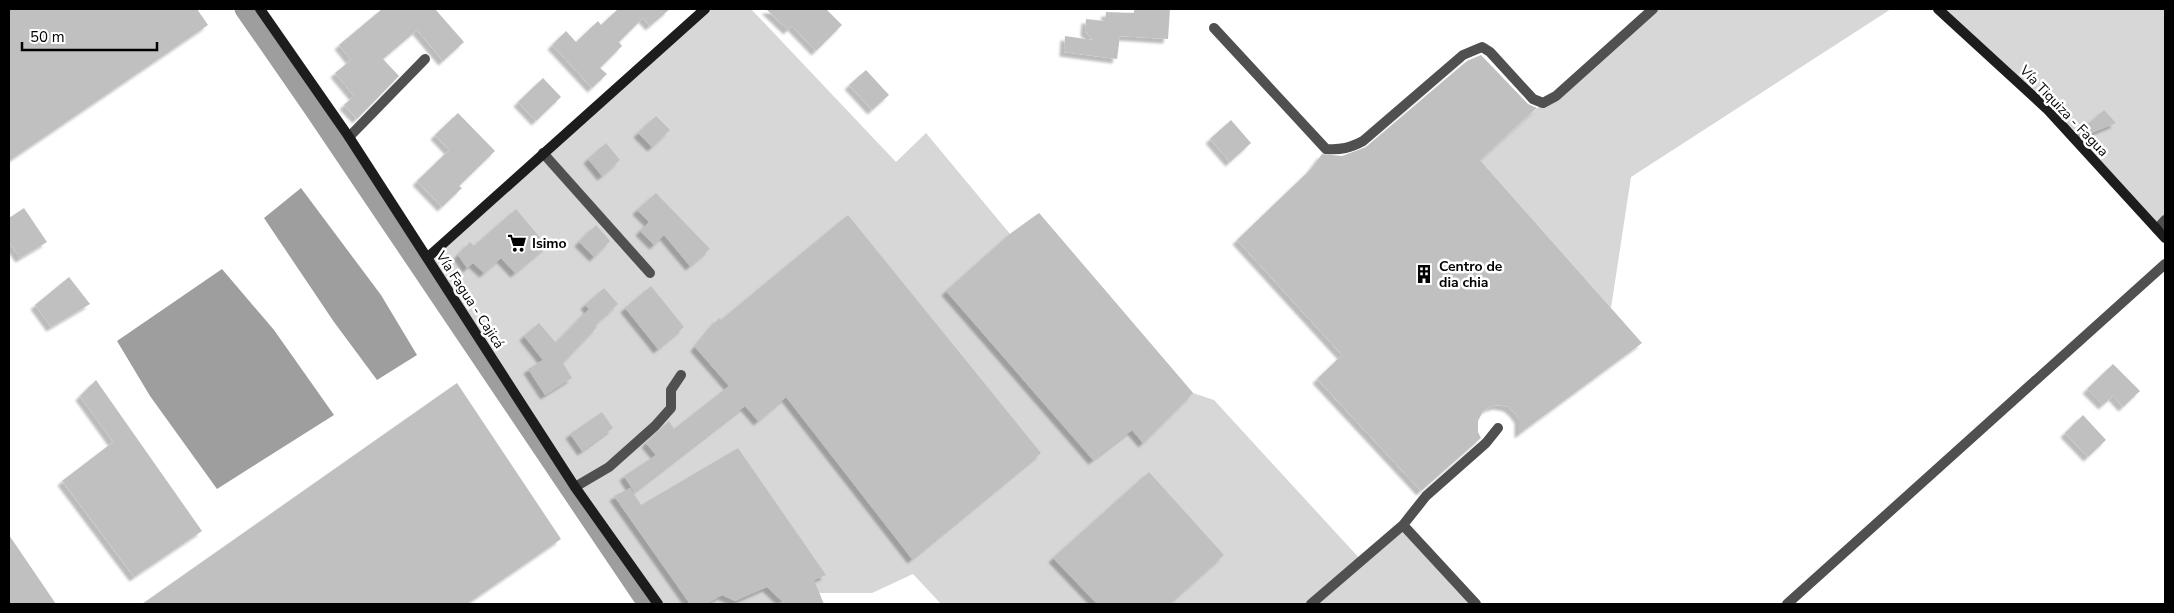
<svg xmlns="http://www.w3.org/2000/svg" width="2174" height="613" viewBox="0 0 2174 613" font-family="'Nunito Sans',sans-serif">
  <style>
    .green { fill: #d7d7d7 }
    .water { fill: #9e9e9e }
    .lines { fill: none; stroke-linecap: round; stroke-linejoin: round }
    .canal { stroke: #9e9e9e; stroke-width: 19 }
    .building { fill: #c0c0c0; filter: url(#shadow) }
    .lane { stroke: #505050; stroke-width: 10 }
    .street { stroke: #505050; stroke-width: 10 }
    .secondary { stroke: #1d1d1d; stroke-width: 10 }
    .labels { text-anchor: middle; dominant-baseline: central; stroke-width: 5; stroke-linejoin: round; paint-order: stroke }
    .street-label { font-size: 14px; fill: #000; stroke: #fff }
    .poi-label { font-size: 14px; font-weight: bold; fill: #000; stroke: #fff; text-anchor: start }
  </style>
  <defs>
    <filter id="shadow"><feDropShadow dx="-4.5" dy="4.5" stdDeviation="1" flood-color="#0004"/></filter>
  </defs>
  <rect width="100%" height="100%" fill="#fff"/>
  <path class="green" d="M705,9h46l145,153 30,-29 84,101 29,-21 154,180 21,7 147,160 42,-35 73,79h-535l-28,-30 -41,19h-53l-47,11h-114l-231,-346z
    M1653,9h238l-260,168 -20,131 -131,-148 63,-57z
    M1938,9h227v211l-8,9 -110,-120z"/>
  <path class="water" d="M301,188l80,107 36,60 -40,25 -43,-58 -70,-104z
    M222,269l52,61 60,85 -117,74 -67,-93 -33,-55z"/>
  <g class="lines">
    <path class="canal" d="M244,9l68,98 335,497"/>
  </g>
  <path class="building" d="M9,9h188l11,16 -199,136z
    M382,9h53l29,33 -21,19 -26,-31 -34,29 16,17 -42,43 -13,-14 10,-9 -19,-23 16,-13 -12,-15z
    M618,9h52l-20,17 -7,-8 -24,24 3,4 -22,22 7,6 -15,14 -40,-43 14,-14 10,11 22,-21 3,4z
    M766,9h60l16,16 -26,26 -24,-25 -4,4z
    M1134,9h36l-2,30 -48,-3 -3,23 -53,-7 1,-16 28,4 -8,-9 1,-12 19,2 1,-9 28,1z
    M1481,55l47,49 9,4 -57,52 162,183 -123,91v-15l-5,-7 -6,-5 -10,-2 -8,2 -7,4 -5,10v11l3,6 -60,53 -104,-112 25,-24 -105,-115 74,-71 11,-15 20,2 24,-9 101,-86z
    M866,70l23,25 -17,15 -23,-25z
    M543,78l18,19 -25,24 -18,-19z
    M2104,110l12,13 -34,14 -4,-4z
    M458,113l37,38 -36,35 3,2 -20,19 -25,-26 32,-31 -14,-15z
    M656,116l14,14 -18,17 -14,-14z
    M1231,120l20,23 -21,19 -20,-23z
    M606,143l14,17 -18,16 -14,-17z
    M656,193l54,56 -20,17 -26,-31 -10,10 -14,-14 9,-9 -12,-12z
    M24,208l23,34 -27,16 -11,-16v-24z
    M516,209l31,37 -32,27 -14,-15 -17,15 -11,-10 -6,5 -9,-13 12,-13 4,4z
    M1039,213l154,180 -50,50 -11,-13 -39,30 -147,-169 64,-57z
    M848,215l193,238 -129,106 -126,-162 -28,24 -13,-15 -111,86 -10,-16 32,-21 -10,-12 23,-22 5,8 55,-43 -34,-39 24,-29 2,2z
    M596,225l14,16 -16,16 -15,-15z
    M69,277l21,27 -39,23 -16,-22z
    M651,286l33,41 -26,22 -33,-41z
    M604,288l14,16 -23,21 2,2 -34,36 9,15 -27,17 -17,-26 15,-9 -19,-24 15,-13 17,20 33,-34 -4,-4z
    M2113,364l27,27 -17,16 -10,-11 -10,9 -16,-16z
    M96,380l106,151 -68,46 -72,-96 51,-39 -33,-46z
    M457,383l104,156 -94,65h-325z
    M602,412l11,16 -31,23 -12,-17z
    M2083,415l23,25 -18,17 -23,-24z
    M738,448l88,127 -12,5 10,24h-39l-18,-17 -32,14 -13,-6 -16,9h-16l-76,-108 16,-8 11,17z
    M1149,472l75,83 -55,49h-72l-44,-46z
    M9,535l47,69h-47z"/>
  <g class="lines">
    <path class="lane" d="M2157,229l8,-9
      M575,487l34,-20 46,-41 16,-18v-18l10,-15"/>
    <path class="street" d="M1214,28l112,121c15,1 24,-1 37,-8l100,-86 19,-8 8,5 43,47 10,4 13,-7 97,-87
      M349,137l76,-78
      M543,153l107,120
      M1403,525l73,79
      M1311,604l92,-79 23,-29 60,-53 12,-15
      M1787,604l378,-340"/>
    <path class="secondary" d="M260,9l89,128 226,350 83,117
      M1938,9l109,100 118,129
      M427,258l278,-249"/>
  </g>
  <defs>
    <g id="supermarket-bare" transform="scale(1.5)"><path d="M-6-5.5h2.5l.6 2H6L4.5 2H-2.5L-4.4-4H-6ZM-1.5 3.2a1.3 1.3 0 1 0 .1 0ZM3 3.2a1.3 1.3 0 1 0 .1 0Z" fill="#000" stroke="#fff" stroke-width="2.5" paint-order="stroke"/></g>
    <g id="building-bare" transform="scale(1.5)"><path d="M-4-6H4V6H1V3H-1V6H-4ZM-2.5-4.3h1.7v1.8h-1.7ZM.8-4.3h1.7v1.8H.8ZM-2.5-1h1.7V.8h-1.7ZM.8-1h1.7V.8H.8Z" fill="#000" stroke="#fff" stroke-width="2.5" paint-order="stroke"/></g>
  </defs>
  <g fill-rule="evenodd">
    <use href="#supermarket-bare" x="517" y="243"/>
    <use href="#building-bare" x="1424" y="274"/>
  </g>
  <g class="labels">
    <g class="street-label">
      <text transform="translate(2064 111) rotate(46)">Vía Tiquiza - Fagua</text>
      <text transform="translate(470 300) rotate(57)">Vía Fagua - Cajicá</text>
    </g>
    <g class="poi-label">
      <text x="532" y="243">Isimo</text>
      <text x="1439" y="266">Centro de<tspan x="1439" dy="16">dia chia</tspan></text>
    </g>
  </g>
  <rect width="2174" height="613" fill="none" stroke="#000000" stroke-width="20"/>
  <path d="M22 42v8h135v-8" fill="none" stroke="#000000" stroke-width="2.5"/>
  <text x="30" y="42" font-size="15" fill="#000000" stroke="#ffffff" stroke-width="4" paint-order="stroke">50 m</text>
</svg>
